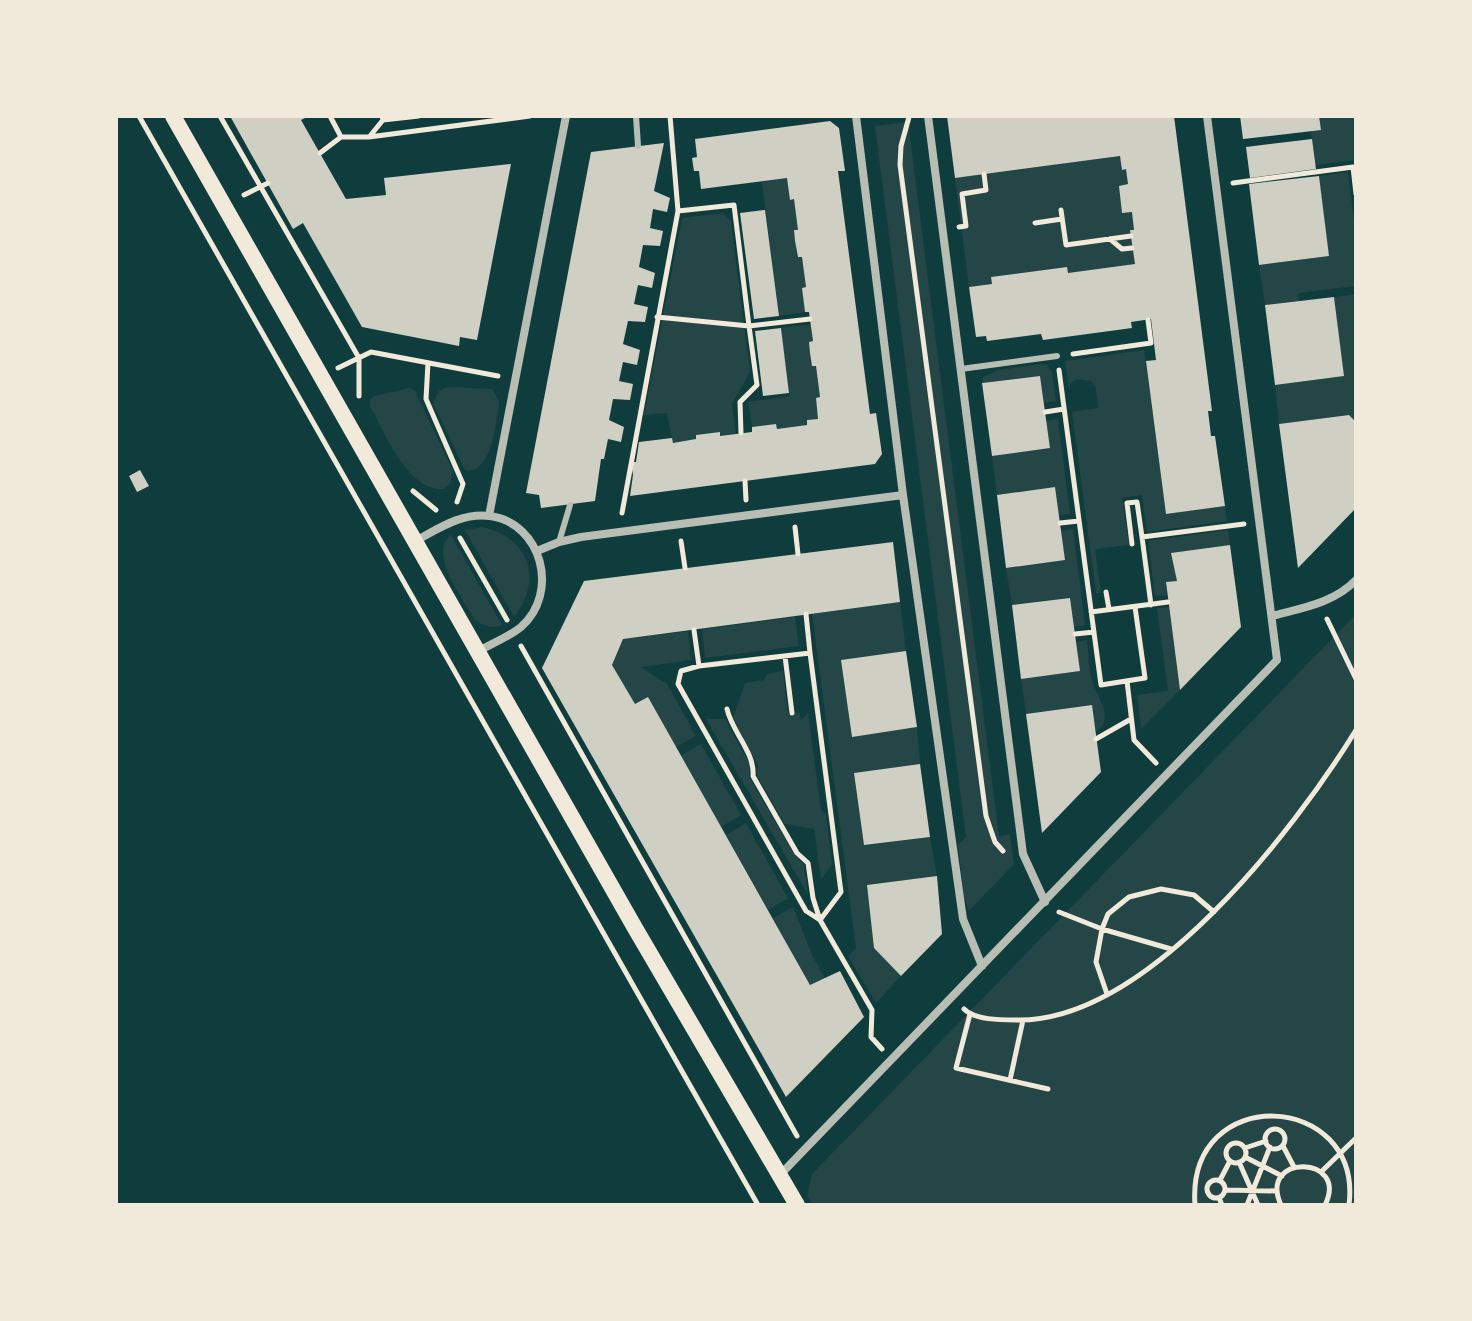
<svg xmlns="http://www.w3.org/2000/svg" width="1472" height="1321" viewBox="0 0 1472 1321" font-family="Barlow,sans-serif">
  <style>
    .green { fill: #244646 }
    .building { fill: #cfcfc3 }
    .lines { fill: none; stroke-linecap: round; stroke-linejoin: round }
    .path { stroke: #f1e9da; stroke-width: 5 }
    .service { stroke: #b8beb3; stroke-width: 6 }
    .minor { stroke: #b8beb3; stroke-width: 8 }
    .secondary { stroke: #f1e9da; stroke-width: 16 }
  </style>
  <rect width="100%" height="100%" fill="#0f3d3e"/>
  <path class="green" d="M1319,116h37v44l-41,5 -4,-34 10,-2z
    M908,122l91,714 11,-1 4,29 -45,47 -5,-15 -6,-51 8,-8 -91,-711z
    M1120,156l2,13h4l2,15 -9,2 3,26h10l2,18 -4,1 5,33 -67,9 -2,-6 -75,10 1,7 -23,3 -14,-109z
    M1348,172l8,65v49l-58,7 1,8 -34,4 -6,-40 70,-9 -10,-80z
    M787,178l3,21h4l4,31h-4l3,27h5l4,30 -4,1 3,24 -26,4 -17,-134z
    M723,213l8,8 19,151 -18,32 4,30 -16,2 -1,-4 -23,3v4l-23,4 -6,-30 -23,2 38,-197z
    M1356,294v128l-7,-7 -70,9 -4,-39 69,-9 -10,-79z
    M811,324l2,17 -4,1 3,24h4l4,31 -4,1 2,21 -11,1v5l-30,4 -1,-5 -24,3 -4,-25 42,-6 -9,-68z
    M1144,350l22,164 59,-8 2,15 -80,11 -5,-37 -20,3 7,47 -34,4 6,44h-5l-24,-181 26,-4 -2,-20 -5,-7 -14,-2 -7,5 -1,6 -4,-29z
    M1040,364l7,1 5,7 4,29 -12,2 -4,-27 -58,7 1,-6 15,-7z
    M447,387l45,2 7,12c-2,18 -7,75 -34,69l-32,-67 6,-12z
    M410,388l5,3 38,80 -3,12 -6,6c-36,3 -59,-56 -74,-83v-6l4,-4z
    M1058,419l12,95 -11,1 -4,-28 -58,8 -5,-39 58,-8 -4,-27z
    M483,527c47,11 60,53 31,90l-49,-87z
    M1073,529l12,96 -11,2 -4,-29 -58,7 -6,-37 58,-8 -3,-29z
    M1228,530l2,15 -58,8 5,28 -11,1 1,13 -12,1 -7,-55z
    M451,535l51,90c-11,4 -18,1 -27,-5 -12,-21 -48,-67 -24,-85z
    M900,602l6,49 -65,10 11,75 65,-9 3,37 -66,9 10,72 66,-8 7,39 -69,9 6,63 27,28 -25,27 -28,-47 8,-8 -44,-334z
    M1169,607l11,83 -39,39 -4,-34 31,-4 -11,-83z
    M1356,614v591h-542l-7,-9 5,-22z
    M795,617l4,29 -94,12 -3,-29z
    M688,631l3,29 -50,7 26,17 29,52 -20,11 -28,-49 -13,6 -23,-39 11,-26z
    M1087,640c2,14 1,33 7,46 6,16 20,32 2,46l-5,-27 -65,9 -5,-35 58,-8 -3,-29z
    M783,671l5,43 11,-1 2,7 7,-7 13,97 5,4 6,51 -11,14 -7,-50 -29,-5 -28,-48 1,-11 -25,-47 12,-35 19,-3 3,-6z
    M706,719h19l25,46 -1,12 47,80 8,8 4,30z
    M701,744l40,71 -20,12 -40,-72z
    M746,823l42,75 -20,12 -42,-75z
    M793,907l19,48 13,23 -15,7 -37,-67z"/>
  <path class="building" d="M230,116h79l-8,4 45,79 40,-4 -2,-17 127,-14 -34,176 -17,-3 -1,9 -97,-19 -59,-104 -10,6z
    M947,116h227l38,295h-4l3,25h4l10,70 -59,8 -20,-153 10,-1 -5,-41 -20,3 1,6 -89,12 -2,-6 -54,7 -1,-5 -10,1 -7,-50 23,-3 -1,-7 76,-10 1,6 67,-9 -5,-34h4l-2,-18 -10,1 -3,-27 9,-2 -2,-15 -4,1 -2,-14 -165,22z
    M1240,116h79l2,14 -78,9z
    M830,121l9,7 6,43h-7l32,243 6,-1 6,41 -7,10 -245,32 3,-21 -2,-13h5l3,-20 33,-4 1,5 23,-4v-4l24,-3v4l32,-4v-5l24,-3 1,5 30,-4v-5l11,-1 -2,-21 4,-1 -4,-31h-4l-2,-13 -1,-11 4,-1 -4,-29h-4l-3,-24 4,-1 -4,-30h-4l-3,-16 -1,-11h4l-4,-31 -4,1 -3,-22 -86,11 -2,-18h-5l-2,-13 5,-1 -2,-18z
    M1312,139l4,30 -66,9 -4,-31z
    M664,143l-10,48 16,7 -3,14 -14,-3 -3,19 13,3 -3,15 -17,-1 -4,22 16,6 -3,15 -14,-3 -4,19 14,3 -3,15 -17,-1 -5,23 17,6 -3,15 -14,-3 -4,19 14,3 -3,16 -17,-1 -4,21 15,7 -3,15 -13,-3 -4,20h-3l-6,42 -54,7 -2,-13 -13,-2 65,-341z
    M1319,176l10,80 -70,9 -10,-81z
    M765,210l14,106 -25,3 -14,-106z
    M1334,297l10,79 -69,9 -10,-80z
    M781,328l8,65 -26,3 -8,-65z
    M1040,376l10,72 -58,8 -10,-73z
    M1349,415l7,7v86l-58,60 -19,-144z
    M140,470l9,16 -12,6 -8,-16z
    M1055,487l10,73 -59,8 -9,-73z
    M893,542l7,60 -277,37 -11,26 23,39 13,-7 162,288 30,-14 24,46 -78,80 -244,-429 42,-87z
    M1230,545l11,82 -61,63 -14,-108 11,-1 -6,-28z
    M1070,598l10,73 -59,8 -9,-74z
    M906,651l11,76 -65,10 -11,-77z
    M1092,705l9,67 -59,61 -16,-119z
    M920,764l10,73 -66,8 -10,-72z
    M937,876l5,58 -41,42 -27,-28 -7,-63z"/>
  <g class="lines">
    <path class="path" d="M139,116l619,1089
      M220,116l139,242v38
      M330,116l11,21h28l161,-21
      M909,117l-8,29 -1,19 86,651 9,26 8,9
      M383,120l36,-4
      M370,136l13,-16 -1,-4
      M320,153l21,-16
      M1233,183l120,-16 3,27
      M244,195l24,-12
      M1061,210l5,35 65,-9
      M1035,223l27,-4
      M959,227l7,-1 -4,-32 24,-4 -2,-16
      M1110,239l12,10 10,-1
      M657,317l92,9 -15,-121 -56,6
      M1073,354l78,-11 -3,-23
      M428,363l-2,36 37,85 -6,18
      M338,368l33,-16 127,24
      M1059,370l42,315 44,-7 -10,-71
      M1045,412l19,-3
      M741,433l-1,-31 17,-17 -8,-59 61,-7
      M745,481l1,19
      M413,491l23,19
      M622,513l56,-302 -8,-95
      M1060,523l19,-2
      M795,527l3,27
      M460,538l47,82
      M681,541l4,27
      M1132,544l-5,-41 10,-1 5,35
      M1106,592l3,17
      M1151,605l-9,-68 102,-13
      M1091,612l77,-10
      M806,614l4,39
      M1327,619l29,60
      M694,630l5,36
      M1075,634l19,-2
      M521,646l276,490
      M810,653l31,239 -21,28 -14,-9 -128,-227 3,-13 18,-5z
      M785,656l7,57
      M1127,681l7,59 22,23
      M727,709c5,23 28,43 26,67l44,77 11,10 5,35 7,22 52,90 -1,27 11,12
      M1096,739l35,-20
      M1059,912l43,17 69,20
      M1107,994l-11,-32 6,-33 6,-15 21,-17 32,-8 33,6 20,17
      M964,1009c11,11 36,11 52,11 130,3 278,-189 340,-290
      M970,1014l-14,54 92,21
      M1010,1080l13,-60
      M1265 1139a10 10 0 1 1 20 0a10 10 0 1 1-20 0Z
      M1226 1153a10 10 0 1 1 20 0a10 10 0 1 1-20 0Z
      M1283,1146l11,21
      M1245,1148l21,-7
      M1245,1157l37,19
      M1239,1162l19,43
      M1321,1172l35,-34
      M1207 1189a9 9 0 1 1 18 0a9 9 0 1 1-18 0Z
      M1220,1180l10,-19
      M1226,1190l51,1
      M1219,1198l3,7
      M1195,1205c-9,-123 168,-114 154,0
      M1247,1205l23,-58
      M1281,1205c-24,-52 69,-50 44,0"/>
    <path class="service" d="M636,116l2,30
      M961,369l96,-13
      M559,542l11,-37"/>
    <path class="minor" d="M856,116l47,379 60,424 19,47
      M928,116l95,738 22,48
      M489,516l77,-400
      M415,541c23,-12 47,-29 75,-25 52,7 70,77 31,111 -12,10 -30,17 -43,24
      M537,551l22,-9 22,-5 322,-42
      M1272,616c30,-8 62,-13 84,-36
      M778,1177l499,-517 -70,-544"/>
    <path class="secondary" d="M173,116l462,812 162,277"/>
  </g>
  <rect width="1472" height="1321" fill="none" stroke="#f1e9da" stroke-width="236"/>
</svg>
